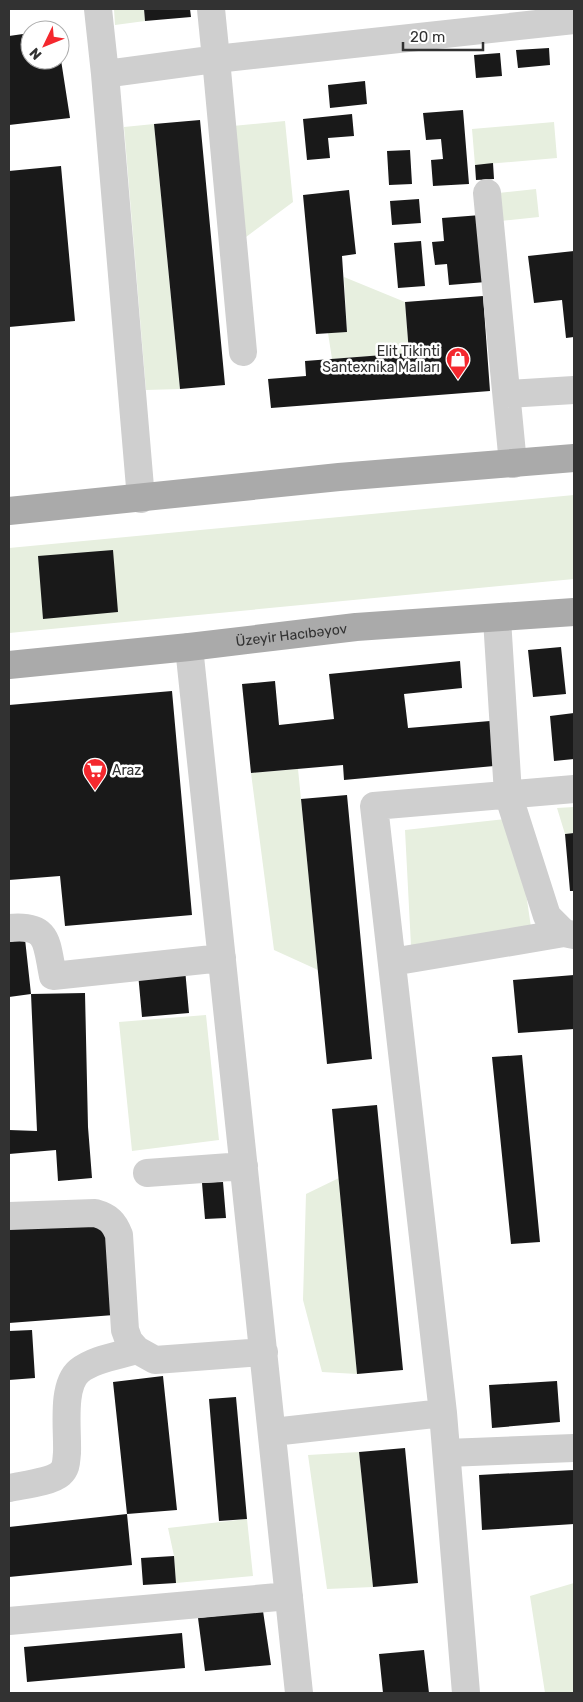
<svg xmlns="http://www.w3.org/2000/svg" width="583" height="1702" viewBox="0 0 583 1702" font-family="Rubik,sans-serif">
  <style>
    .green { fill: #e7efdf }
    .building { fill: #191919 }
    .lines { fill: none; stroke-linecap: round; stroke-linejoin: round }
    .minor { stroke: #cfcfcf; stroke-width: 28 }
    .major { stroke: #aaa; stroke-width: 28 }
    .labels { text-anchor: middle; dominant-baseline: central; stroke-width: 5; stroke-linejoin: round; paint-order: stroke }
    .poi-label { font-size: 14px; fill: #323232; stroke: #fff; text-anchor: end }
    .street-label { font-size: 14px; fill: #323232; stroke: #fff }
  </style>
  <rect width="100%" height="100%" fill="#fff"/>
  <path class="green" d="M114,9h30l1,12 -30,4z
    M285,121l8,81 -59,44 -12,-119z
    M554,122l3,36 -82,7 -3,-36z
    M154,124l26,265 -34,1 -22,-263z
    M536,189l3,28 -39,4 -2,-28z
    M344,277l61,25 4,51 -77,6 -4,-26 19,-2z
    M574,495v84l-565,54v-85z
    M298,769l20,201 -44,-20 -23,-177z
    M574,807v26l-9,1 -8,-26z
    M515,818l17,116 -121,12 -6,-116z
    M206,1015l13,125 -87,11 -13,-129z
    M339,1178l18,196 -35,-2 -19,-72 3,-106z
    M359,1452l14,135 -46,2 -19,-134z
    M247,1519l6,57 -77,7 -2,-27 -6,-28z
    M574,1583v109l-29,1 -15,-97z"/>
  <path class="building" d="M144,9h46l1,8 -46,4z
    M30,33v27h31l9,58 -61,7v-89z
    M549,48l1,17 -32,3 -2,-18z
    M500,53l2,23 -26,2 -2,-23z
    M365,81l2,23 -37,4 -2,-23z
    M463,110l6,74 -36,2 -2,-26 12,-1 -2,-20 -15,1 -3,-27z
    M352,114l2,22 -26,2 2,20 -23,2 -4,-41z
    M200,120l25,265 -45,4 -26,-265z
    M410,150l2,34 -23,1 -2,-34z
    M493,163l1,16 -18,1 -1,-15z
    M61,166l14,155 -66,6v-156z
    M349,190l7,64 -14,2 5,76 -31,2 -13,-139z
    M419,199l2,24 -29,2 -2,-24z
    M481,215l5,67 -37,3 -2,-21 -12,1 -3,-23 12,-1 -2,-23z
    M421,241l4,45 -27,2 -4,-45z
    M574,251v86l-8,1 -4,-38 -28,3 -6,-47z
    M483,296l7,95 -219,17 -3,-29 38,-3 -1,-15 104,-8 -4,-51z
    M113,550l5,62 -75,7 -5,-63z
    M561,647l5,47 -33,3 -5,-47z
    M460,661l2,27 -58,6 4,34 82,-7 4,45 -150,14 -1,-15 -92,8 -9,-89 33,-3 4,44 55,-6 -5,-45z
    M172,691l20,224 -127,11 -5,-50 -51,4v-175z
    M574,713v46l-20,2 -4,-45z
    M347,795l25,264 -45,5 -26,-265z
    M574,833v58h-4l-5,-57z
    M25,939l6,55 54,-1 3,134 4,51 -34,3 -2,-31 -47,4v-24l28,1 -6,-137 -22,3v-55z
    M185,969l4,44 -47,4 -4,-44z
    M574,975v54l-56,4 -5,-53z
    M522,1055l18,187 -29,2 -19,-187z
    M377,1105l26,265 -46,4 -25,-265z
    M223,1182l3,36 -21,1 -3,-36z
    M106,1220l8,95 -105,8v-95z
    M32,1330l3,48 -26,2v-49z
    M163,1376l14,134 -50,4 -14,-132z
    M557,1381l3,41 -68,6 -3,-43z
    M236,1397l11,122 -28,2 -10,-122z
    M405,1448l13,135 -45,4 -14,-135z
    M574,1470v54l-92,6 -3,-55z
    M127,1514l5,51 -123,12v-50z
    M174,1556l2,27 -33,2 -2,-27z
    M263,1611l8,54 -66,6 -7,-53z
    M182,1633l3,35 -158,14 -3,-35z
    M424,1650l5,43h-46l-4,-39z"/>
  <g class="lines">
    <path class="minor" d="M98,9l7,65
      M211,9l5,50 358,-39
      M487,193l26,271
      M507,394l67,-4
      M141,499l-36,-425 111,-15 27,293
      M497,619l11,175 39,122 17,17 10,2
      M189,647l110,1046
      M9,928c41,-4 37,15 44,48l169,-18
      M392,962l172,-29
      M147,1173l97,-7
      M9,1216l86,-3c14,4 19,9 24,22l6,95 4,11 8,9 18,10 109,-8
      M443,1413l-69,-607 200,-17
      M273,1432l170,-19 23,280
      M447,1453l127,-5
      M9,1488c13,-3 42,-6 51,-14 7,-6 6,-13 7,-21 1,-22 -6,-67 12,-82 15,-12 39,-15 58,-21
      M9,1621l280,-25"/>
    <g class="major">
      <path d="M9,511l330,-34 235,-19"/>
      <path id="s1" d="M9,665l180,-18 167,-20 218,-15"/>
    </g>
  </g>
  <defs>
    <g id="shop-pin" transform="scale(1.25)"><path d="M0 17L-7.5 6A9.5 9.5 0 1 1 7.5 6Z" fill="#f4282e" stroke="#fff"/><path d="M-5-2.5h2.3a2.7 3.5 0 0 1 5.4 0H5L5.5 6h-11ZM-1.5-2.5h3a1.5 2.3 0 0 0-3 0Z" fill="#fff"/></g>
    <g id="supermarket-pin" transform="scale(1.25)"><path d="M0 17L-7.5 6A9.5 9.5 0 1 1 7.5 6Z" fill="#f4282e" stroke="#fff"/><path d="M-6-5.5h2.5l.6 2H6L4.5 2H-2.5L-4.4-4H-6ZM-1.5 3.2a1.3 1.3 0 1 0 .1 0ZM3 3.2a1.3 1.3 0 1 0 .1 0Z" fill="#fff"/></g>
  </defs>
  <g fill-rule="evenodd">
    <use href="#shop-pin" x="458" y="359"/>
    <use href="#supermarket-pin" x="95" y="770"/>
  </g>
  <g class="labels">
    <g class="poi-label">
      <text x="440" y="351">Elit Tikinti<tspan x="440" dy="16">Santexnika Malları</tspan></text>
      <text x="112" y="770" text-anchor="start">Araz</text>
    </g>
    <g class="street-label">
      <text stroke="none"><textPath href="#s1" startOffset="284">Üzeyir Hacıbəyov</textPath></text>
    </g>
  </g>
  <rect width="583" height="1702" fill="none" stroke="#323232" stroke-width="20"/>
  <g transform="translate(45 45) rotate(227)"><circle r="24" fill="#ffffff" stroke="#adadad"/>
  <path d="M0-4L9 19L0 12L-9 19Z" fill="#f4282e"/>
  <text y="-8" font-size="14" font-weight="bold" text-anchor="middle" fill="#323232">N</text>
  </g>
  <path d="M403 42v8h80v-8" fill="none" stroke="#323232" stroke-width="2.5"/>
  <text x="410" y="42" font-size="15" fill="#323232" stroke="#ffffff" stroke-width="4" paint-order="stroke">20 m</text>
</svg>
